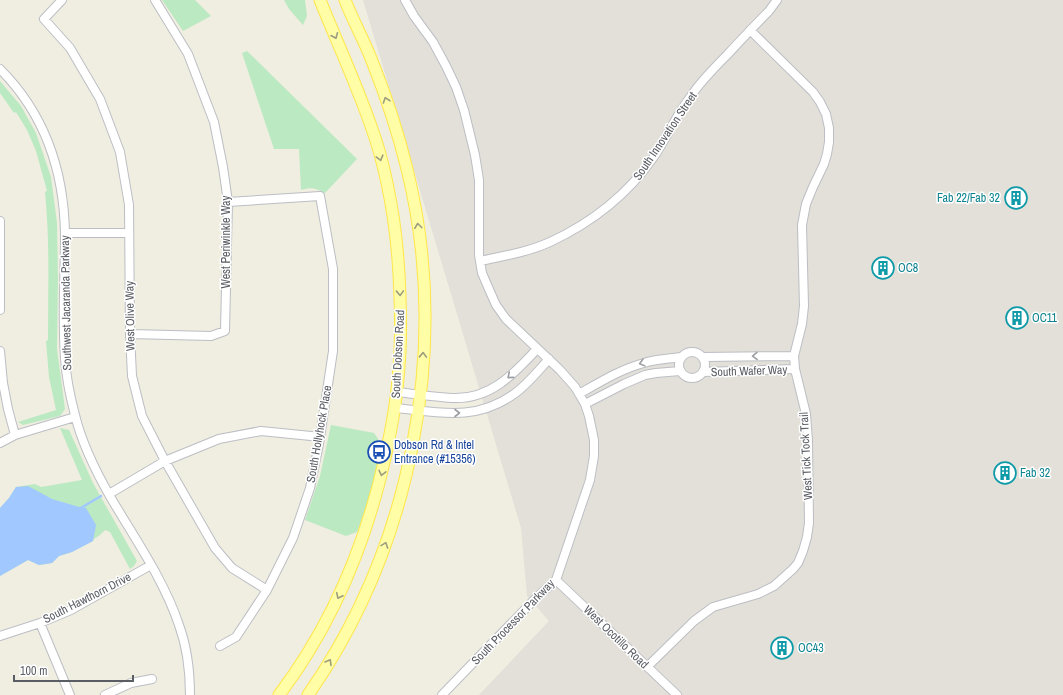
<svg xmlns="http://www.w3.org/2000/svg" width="1063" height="695" viewBox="0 0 1063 695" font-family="'Archivo Narrow',sans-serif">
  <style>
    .industrial { fill: #e2e0d9 }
    .green { fill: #bbe9c1 }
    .water { fill: #a1c8ff }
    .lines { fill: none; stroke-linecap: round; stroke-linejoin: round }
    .stream { stroke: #a1c8ff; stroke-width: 2.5 }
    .minor-casing { stroke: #bcbec4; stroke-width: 10 }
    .major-casing { stroke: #ffe64a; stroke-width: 13 }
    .minor { stroke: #fff; stroke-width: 8 }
    .major { stroke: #fffda6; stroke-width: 11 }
    .oneway { stroke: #9c9d7e }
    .oneway2 { stroke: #9c9ea2 }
    .labels { text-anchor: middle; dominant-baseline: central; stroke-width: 3; stroke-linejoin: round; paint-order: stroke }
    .street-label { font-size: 12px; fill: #5a5d64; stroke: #fff }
    .culture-label { font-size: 12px; fill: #0d838f; stroke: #fff; text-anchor: start }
    .transit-label { font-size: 12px; fill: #164399; stroke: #fff; text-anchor: start }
  </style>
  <rect width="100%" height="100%" fill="#efeee1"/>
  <path class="industrial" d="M363,0h700v695h-584l70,-74 -22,-25 -6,-68z"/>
  <path class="green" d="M162,0h33l16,16 -28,15z
    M284,0h21l2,16 -4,9 -14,-16z
    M247,51l110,108 -32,34c-10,-5 -13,-6 -24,-3l-2,-41h-25l-32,-96z
    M0,81l21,25 15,27 15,44 6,46 1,55 -1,71 8,60 -5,7 -37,9 -5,-3 38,-12 -7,-33 -3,-36 2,-1c0,-49 2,-99 -3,-148l2,-1 -11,-40 -9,-21 -11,-18 -2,1 -14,-20z
    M331,425l43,8 8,12 -11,51 -14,36 -11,4 -41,-16 15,-44z
    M60,428l9,2 24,53 44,78 -3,5 -4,3 -20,-37 -5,-2 -5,5 -6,4 -1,2 -21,11 -13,4 -7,7 -13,2 -11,-5 -28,16v-68l9,-10 7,-11 19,-3 6,3 41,-7z"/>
  <path class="water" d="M28,486l24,13 27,8 7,1 10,17 -3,16 -21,11 -13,4 -7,7 -13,2 -11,-5 -28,16v-68l9,-10 7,-11z"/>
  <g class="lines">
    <path class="stream" d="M79,509l22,-13"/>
    <g class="minor-casing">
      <path id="minor" d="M62,0l-18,19 26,29 30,51 20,53 9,53 1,129 2,42 10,40 23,45 50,87 17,20 35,22
        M405,0l9,16 19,26 13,24 10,21 8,23 11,45 4,25v75l3,18 6,14 8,18 10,14 54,51 15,17 10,17 4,12 5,24v16l-4,24 -34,100 -22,20 -92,95
        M0,69c45,45 64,102 65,165 0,41 -3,83 0,124 1,19 5,38 10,57 7,29 21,57 36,83 24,41 53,82 68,127 8,22 11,47 11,70
        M0,221v89
        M65,233h64
        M480,261c24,-5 48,-9 70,-19 41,-19 77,-47 103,-84 14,-20 23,-43 38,-62 10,-15 23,-28 36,-41 14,-15 28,-30 42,-44l8,-11
        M130,334l81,2 14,-5 3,-129 -5,-35 -9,-45 -26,-68 -33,-54
        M0,351l3,32 5,26 7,26
        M679 365a13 13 0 1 1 26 0a13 13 0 1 1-26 0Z
        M703,357l91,-1
        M703,372l92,-3
        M397,392c18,2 37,5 55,6 38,2 62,-24 85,-49
        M579,394c21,-12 42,-25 65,-31 12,-4 25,-4 37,-6
        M585,404l39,-20 21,-9 11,-2 24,-2
        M395,408c43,4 80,14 119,-14 13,-9 24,-23 35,-35
        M0,443l15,-8 60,-18
        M109,494l56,-33 54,-22 42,-8 60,6
        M556,580l121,115
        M40,623l30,72
        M0,636l40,-13 31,-13 80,-45
        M220,646l16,-9 31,-47 26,-52 17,-50 9,-44 14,-93v-82l-13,-73 -92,6
        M647,667l47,-46 19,-14 45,-13 16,-8 19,-17 5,-6 5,-12 4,-14 2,-14 -1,-82 -2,-27 -11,-45 -1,-13 8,-32 2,-18 -2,-81 4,-21 7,-17 11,-23 3,-10 2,-12v-14l-3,-14 -6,-12 -7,-10 -63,-62
        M105,695l26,-12 21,-4"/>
    </g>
    <g class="major-casing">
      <path id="major" d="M279,695c53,-70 87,-152 106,-237 6,-27 11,-53 13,-80 3,-27 3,-54 2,-81 -1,-38 -5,-77 -13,-114 -4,-19 -9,-38 -16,-57 -15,-43 -34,-84 -51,-126
        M308,695c104,-149 143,-349 99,-526 -9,-37 -21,-73 -35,-108 -8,-21 -19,-40 -27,-61"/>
    </g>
    <use href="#minor" class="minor"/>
    <use href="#major" class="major"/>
  </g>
  <defs><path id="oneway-chevron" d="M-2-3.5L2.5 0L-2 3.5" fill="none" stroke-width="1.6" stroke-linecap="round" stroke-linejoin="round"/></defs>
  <g class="oneway">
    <use href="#oneway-chevron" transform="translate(335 36) rotate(67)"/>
    <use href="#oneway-chevron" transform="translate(386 100) rotate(-109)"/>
    <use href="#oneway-chevron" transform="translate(380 158) rotate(75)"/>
    <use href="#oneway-chevron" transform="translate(418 226) rotate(-97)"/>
    <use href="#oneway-chevron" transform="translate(400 293) rotate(88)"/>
    <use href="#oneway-chevron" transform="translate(423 355) rotate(-88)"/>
    <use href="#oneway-chevron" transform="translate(382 473) rotate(103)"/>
    <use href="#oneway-chevron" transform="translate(385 545) rotate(-70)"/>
    <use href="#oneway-chevron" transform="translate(339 596) rotate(116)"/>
    <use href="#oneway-chevron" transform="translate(329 662) rotate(-59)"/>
  </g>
  <g class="oneway2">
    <use href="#oneway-chevron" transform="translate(755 356) rotate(179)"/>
    <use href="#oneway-chevron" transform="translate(642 363) rotate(165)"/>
    <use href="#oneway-chevron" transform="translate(510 376) rotate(140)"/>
    <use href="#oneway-chevron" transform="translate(457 413)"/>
  </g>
  <defs>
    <g id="building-ring" transform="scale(1.15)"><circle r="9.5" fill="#fff" stroke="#0f9aa8" stroke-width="1.5"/><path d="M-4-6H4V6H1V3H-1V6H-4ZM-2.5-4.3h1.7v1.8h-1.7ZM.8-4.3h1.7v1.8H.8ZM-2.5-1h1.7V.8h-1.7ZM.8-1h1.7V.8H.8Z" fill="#0f9aa8"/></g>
    <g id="bus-ring" transform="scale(1.15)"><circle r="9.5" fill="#fff" stroke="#1a4fb4" stroke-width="1.5"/><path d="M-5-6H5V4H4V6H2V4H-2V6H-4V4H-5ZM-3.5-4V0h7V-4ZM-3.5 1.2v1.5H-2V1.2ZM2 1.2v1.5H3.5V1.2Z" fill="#1a4fb4"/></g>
  </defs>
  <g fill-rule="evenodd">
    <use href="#building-ring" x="1016" y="198"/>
    <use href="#building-ring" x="883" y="268"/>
    <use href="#building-ring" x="1017" y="318"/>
    <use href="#bus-ring" x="379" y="452"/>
    <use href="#building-ring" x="1005" y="473"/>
    <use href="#building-ring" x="782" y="648"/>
  </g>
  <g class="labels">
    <g class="street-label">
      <text transform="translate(665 136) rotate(-56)">South Innovation Street</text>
      <text transform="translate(226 242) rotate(-90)">West Periwinkle Way</text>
      <text transform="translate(66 303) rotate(-91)">Southwest Jacaranda Parkway</text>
      <text transform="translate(130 316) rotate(-91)">West Olive Way</text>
      <text transform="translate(398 354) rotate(-87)">South Dobson Road</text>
      <text transform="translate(749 371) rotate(-2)">South Wafer Way</text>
      <text transform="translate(319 434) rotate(-80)">South Hollyhock Place</text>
      <text transform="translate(806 456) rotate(-93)">West Tick Tock Trail</text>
      <text transform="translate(87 598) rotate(-27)">South Hawthorn Drive</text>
      <text transform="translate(513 622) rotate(-46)">South Processor Parkway</text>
      <text transform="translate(616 637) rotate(44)">West Ocotillo Road</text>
    </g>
    <g class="culture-label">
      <text x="1000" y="198" text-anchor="end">Fab 22/Fab 32</text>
      <text x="898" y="268">OC8</text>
      <text x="1032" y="318">OC11</text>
      <text x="1020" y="473">Fab 32</text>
      <text x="798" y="648">OC43</text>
    </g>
    <g class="transit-label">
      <text x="394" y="445">Dobson Rd &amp; Intel<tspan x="394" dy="14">Entrance (#15356)</tspan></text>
    </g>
  </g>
  <path d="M14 675v6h119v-6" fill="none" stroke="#5a5d64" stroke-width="2"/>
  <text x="20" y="675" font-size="12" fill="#5a5d64" stroke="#ffffff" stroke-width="3" paint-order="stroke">100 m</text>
</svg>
